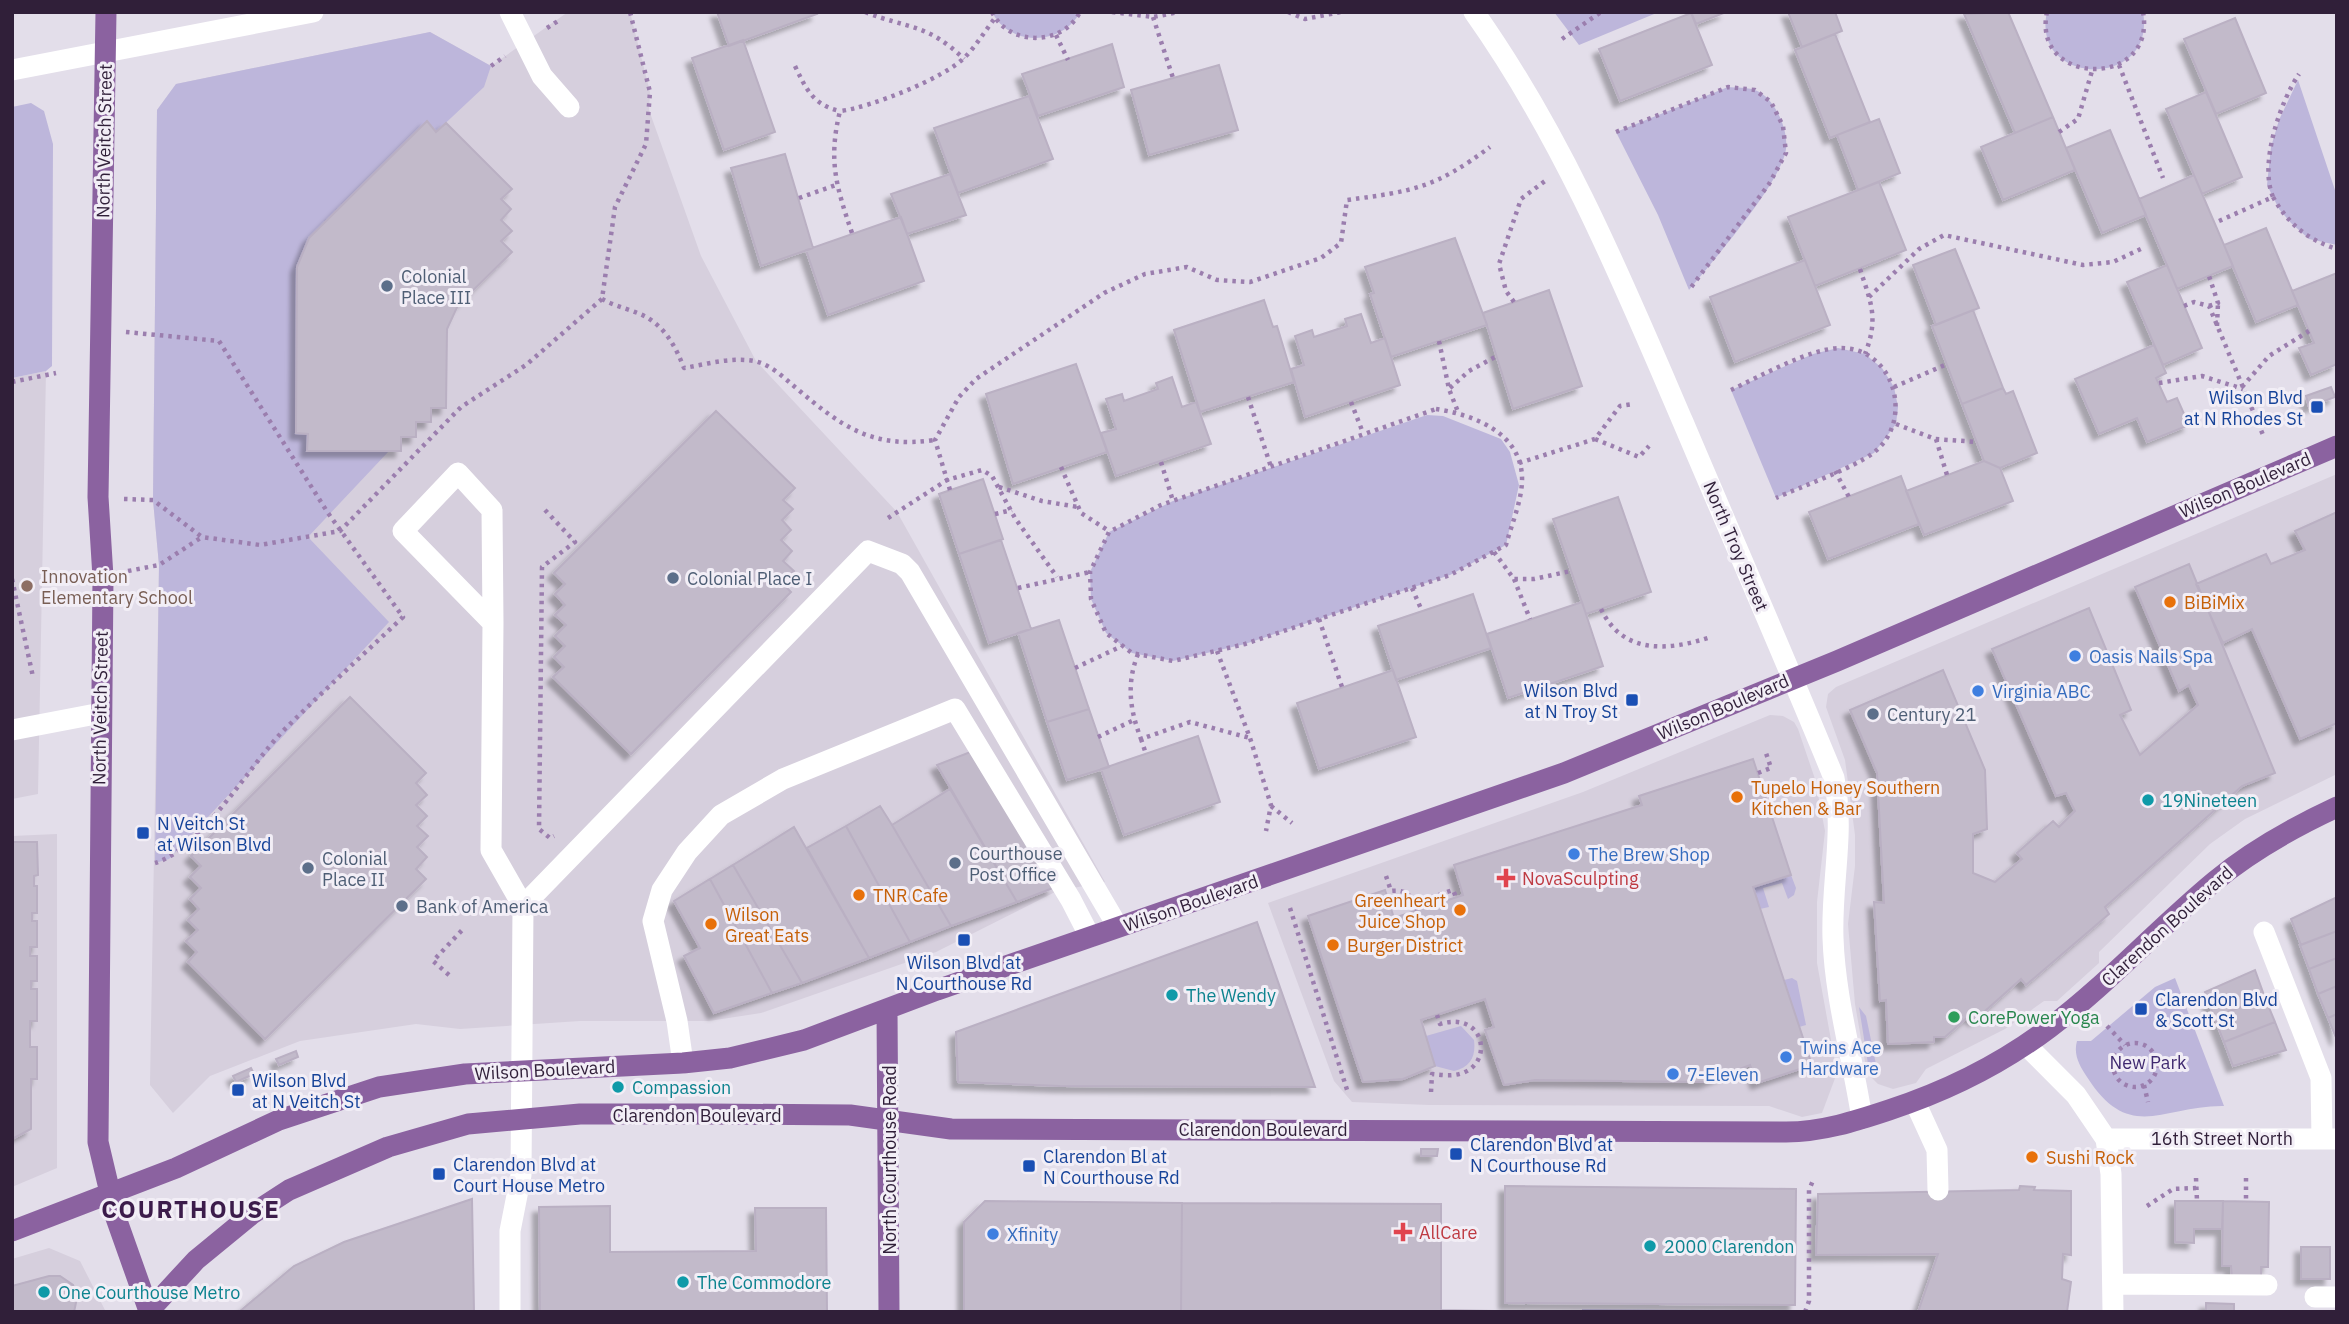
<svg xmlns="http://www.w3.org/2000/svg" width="2349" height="1324" viewBox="0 0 2349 1324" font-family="'IBM Plex Sans',sans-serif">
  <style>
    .built { fill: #d6cfdd }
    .green { fill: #bdb6db }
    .building { fill: #c2baca; stroke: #bab0c3; stroke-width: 2; filter: url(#shadow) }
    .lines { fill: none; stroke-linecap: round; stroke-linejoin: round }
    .path { stroke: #9b7eae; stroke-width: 4.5; stroke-dasharray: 3.5 5; stroke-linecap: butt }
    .minor { stroke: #fff; stroke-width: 21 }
    .major { stroke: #8b62a0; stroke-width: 21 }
    .service-dot { fill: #5c6f8a; stroke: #f2eef6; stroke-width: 2.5 }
    .transit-dot { fill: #1a4fb4; stroke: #f2eef6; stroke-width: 2.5 }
    .education-dot { fill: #8d6e63; stroke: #f2eef6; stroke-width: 2.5 }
    .food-dot { fill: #e8710a; stroke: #f2eef6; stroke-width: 2.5 }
    .shop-dot { fill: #3f7fe0; stroke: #f2eef6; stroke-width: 2.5 }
    .culture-dot { fill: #0f9aa8; stroke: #f2eef6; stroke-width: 2.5 }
    .health-dot { fill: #e0444e; stroke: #f2eef6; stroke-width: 2.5 }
    .leisure-dot { fill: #2e9e5b; stroke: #f2eef6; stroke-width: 2.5 }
    .labels { text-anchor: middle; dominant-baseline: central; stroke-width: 6; stroke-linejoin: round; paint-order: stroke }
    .street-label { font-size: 18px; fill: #301f39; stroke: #f2eef6 }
    .service-label { font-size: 18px; fill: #4e5e75; stroke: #f2eef6; text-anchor: start }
    .transit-label { font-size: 18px; fill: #164399; stroke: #f2eef6; text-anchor: start }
    .education-label { font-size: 18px; fill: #785e54; stroke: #f2eef6; text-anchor: start }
    .food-label { font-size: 18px; fill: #c56008; stroke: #f2eef6; text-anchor: start }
    .shop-label { font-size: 18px; fill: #366cbe; stroke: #f2eef6; text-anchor: start }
    .culture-label { font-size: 18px; fill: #0d838f; stroke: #f2eef6; text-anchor: start }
    .health-label { font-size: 18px; fill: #be3a42; stroke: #f2eef6; text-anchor: start }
    .leisure-label { font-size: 18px; fill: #27864d; stroke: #f2eef6; text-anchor: start }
    .park-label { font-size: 18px; fill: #402a70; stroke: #f2eef6 }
    .district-label { font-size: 24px; font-weight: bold; letter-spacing: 2px; fill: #3c1c4b; stroke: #f2eef6 }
  </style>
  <defs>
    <filter id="shadow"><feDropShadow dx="-6" dy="6" stdDeviation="2" flood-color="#0004"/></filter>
  </defs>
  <rect width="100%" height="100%" fill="#e3deea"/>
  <path class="built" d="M568,12h62l20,80 -1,18 52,146 55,105 141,151 208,370 -48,9 -121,61 -175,61 -52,8h-129l-120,8 -44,-5 -116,17 -90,35 -37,37 -23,-28 9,-520 -6,-65 4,-390 19,-26 254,-52 61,34z
    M46,371l-8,423 -26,5v-421z
    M2337,474v300l-92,45 -35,25 -111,108v11l-42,38h-13l-39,28 -79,40 -10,14 -23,6 -15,-5 -11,-11 -12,-69 -7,-80 7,-58v-31l-10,-75 -19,-53 2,-13 8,-7z
    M1770,715l13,1 11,6 4,7 17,50 10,52 -8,71v61l20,110 -15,40 -20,4 -33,-11 -340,-1 -77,-3 -18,-21 -66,-178 315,-111z
    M57,834v334l-45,19v-351z
    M49,1248l31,13 26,51h-94v-53z"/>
  <path class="green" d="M992,12h88c-17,34 -71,35 -88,0z
    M1554,12h105l-80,33z
    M2047,12h96c14,78 -113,75 -96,0z
    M430,32l61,34 -7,21 -48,45 -10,-10 -117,116 -12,29 -1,166 12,1 -1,17h82l-81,86 81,85 -220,237 -14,4 4,-298 -6,-65 4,-390 19,-26z
    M2298,80l39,116v49l-28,-6 -18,-16 -12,-14 -12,-24 4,-38 8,-27z
    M1728,87c8,1 19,0 27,3 20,7 36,43 30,64 -9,34 -72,107 -96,136l-31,-75 -42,-83z
    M31,103l13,8 9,33 -1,222 -6,5 -34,7v-271z
    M1838,348l27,6 17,14 12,19 4,20 -2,17 -22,29 -98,45 -45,-108 82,-36z
    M1427,415l16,1 58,23 9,13 9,33 -13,60 -56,30 -205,69 -72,17 -41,-8 -26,-20 -15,-34 -1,-27 19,-40 64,-31z
    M1791,875l5,13 -2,7 -6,4 -6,-16 -19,5 6,19 -9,2 -7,-22z
    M1792,978l5,3 9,44 -7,2 -15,-47z
    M2175,978l49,128c-61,-1 -94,38 -137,-29 -7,-11 -14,-22 -10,-36h14l64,-54z
    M1859,1007l7,9 11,53 -8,1z
    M1461,1026l13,14c2,16 -3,27 -20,31l-19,-5 -9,-30z
    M1582,1309l134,1 -134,2z"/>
  <path class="building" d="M717,12h99l1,2 -88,32z
    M1691,12h35l-30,12z
    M1788,12h47l7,19 -40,16z
    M2008,12l45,105 -38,16 -51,-119z
    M1691,13l21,52 -92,36 -21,-52z
    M2235,18l31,75 -50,21 -32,-75z
    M1835,34l35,88 -40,16 -35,-88z
    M743,40l32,92 -51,18 -32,-92z
    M1112,44l12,43 -86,29 -16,-42z
    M1219,65l19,65 -89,25 -18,-65z
    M2206,92l36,85 -40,17 -36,-85z
    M1029,96l24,63 -95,34 -24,-65z
    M2053,117l22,53 -72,30 -22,-53z
    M1879,119l21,54 -42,17 -21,-55z
    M427,121l9,11 10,-9 66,66 -11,10 10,10 -10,11 11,11 -11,10 11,11 -54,53 -11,24 -1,79h-15v14h-15v15h-15v14h-94l1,-17 -12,-1 1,-166 12,-29z
    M2110,130l36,85 -44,18 -36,-85z
    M785,154l28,94 -52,18 -30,-98z
    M950,174l16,41 -59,19 -16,-40z
    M2194,175l39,91 -56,23 -38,-90z
    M1879,182l27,68 -91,36 -27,-69z
    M901,217l23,64 -96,34 -22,-65z
    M2266,228l32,77 -42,17 -32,-77z
    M1455,238l32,87 -96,32 -21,-63 4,-1 -9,-26z
    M1955,249l24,59 -43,17 -23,-60z
    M1805,260l25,65 -95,37 -25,-65z
    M2167,265l35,83 -39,17 -36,-83z
    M2337,273v91l-26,11 -12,-27 15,-5 -22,-52z
    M1549,290l33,96 -69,23 -30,-96z
    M1264,300l9,27 4,-1 17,56 -94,30 -26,-82z
    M1973,310l30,78 -41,16 -30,-78z
    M1361,314l10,29 14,-5 15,47 -95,32 -14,-48 13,-4 -9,-29 17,-6 2,7 33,-11 -2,-7z
    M2154,345l12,28 -10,5 11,24 10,-4 12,27 -42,17 -10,-24 -38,16 -24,-55z
    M1076,364l31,88 -94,32 -27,-90z
    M1172,377l10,30 14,-5 15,42 -95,32 -15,-43 15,-4 -10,-30 16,-5 2,7 34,-12 -2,-6z
    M2331,387l4,10 -26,10 -3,-11z
    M2003,388l3,6 7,-3 24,62 -37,15 -16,-7 -22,-57z
    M716,411l79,77 -12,12 10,9 -11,11 9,10 -10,10 11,11 -9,10 11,10 -12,12 9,9 -160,162 -78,-77 11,-10 -10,-10 11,-11 -10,-10 11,-11 -11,-10 10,-10 -10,-11 10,-10 -11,-11z
    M1984,461l16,7 13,33 -89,34 -18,-44z
    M1901,476l18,48 -91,35 -19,-47z
    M983,479l20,60 -44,15 -20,-60z
    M1618,497l33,95 -65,22 -33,-95z
    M2337,512v211l-37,16 -48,-110 -29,14 -27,-59 70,-30 5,10 34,-14 -10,-19z
    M1001,540l30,89 -42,14 -30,-89z
    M2189,564l86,209 -33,13 -137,121 4,7 -83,71 -5,-6 -46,41 -5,-5 -25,22h-11v5l-46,2 -2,-44 -6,1 -6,-99 10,1 -7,-130 -27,-63 93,-40 42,100 2,59 -14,5v39l22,9 27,-23 -5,-6 36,-32 6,6 16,-16 -9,-18 -10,3 -64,-147 97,-41 42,102 -11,5 20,40 58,-50 -9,-20 -10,6 -44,-104z
    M1473,594l18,54 -95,32 -18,-54z
    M1582,602l21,64 -95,32 -21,-64z
    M1059,620l30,89 -42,13 -29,-89z
    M1393,670l23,67 -97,32 -22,-66z
    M350,697l76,76 -10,10 11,12 -11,10 11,11 -10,10 11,10 -11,11 10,10 -11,12 10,10 -161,160 -77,-77 9,-10 -11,-11 12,-11 -10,-10 11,-11 -9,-10 11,-11 -11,-11 11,-11 -10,-10z
    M1089,709l20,58 -42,13 -20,-58z
    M1198,736l22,66 -96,33 -23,-66z
    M973,751l80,137 -36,14 -80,-137z
    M1753,759l38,116 -38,12 59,178 -55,18 -7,-18 -45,17 -170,-2 -31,5 -19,-55 9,-3 -9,-28 -64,21 14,46 -32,13 -40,3 -55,-166 77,-26 9,28 69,-23 -9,-30 188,-60 -3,-9z
    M950,789l67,113 -66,24 -59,-101z
    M880,806l12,19 59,101 -41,16 -64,-116z
    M846,826l64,116 -41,16 -62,-110z
    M794,827l75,131 -67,25 -69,-118z
    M12,842h25l1,33 -4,1v10h3v27h-5v8h5v26h-7v9h7v25h-6v8h6v32h-7v26h7v32h-6v50l-19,10z
    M733,865l69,118 -30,10 -62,-114z
    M710,879l62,114 -58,20 -30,-57 16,-8 -26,-47z
    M2337,897v34l-36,14 -10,-26z
    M1257,922l58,165 -255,-1 -102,-4 -2,-50z
    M2337,931v27l-28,11 -9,-24z
    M2337,958v28l-19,8 -9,-25z
    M2255,970l10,28 -51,19 -9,-25z
    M2337,986v28l-9,4 -10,-24z
    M2265,998l10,24 -51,20 -10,-25z
    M2337,1014v26l-9,-22z
    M2275,1022l11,28 -53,16 -9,-24z
    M296,1051l2,6 -19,8 -3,-6z
    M251,1068l3,6 -18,8 -3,-6z
    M1421,1149h17l-1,7h-16z
    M1505,1186l291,3 -1,116 -290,-2z
    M2020,1186l15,1 -1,3 37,1v64l-8,-1 -1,25 9,3 -4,30h-149l20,-58 -122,1 2,-61 201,-4z
    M472,1199l2,113h-235l55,-46 50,-24z
    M985,1201l197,2 -1,109h-217v-90z
    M2175,1201h48l-1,28h-28v14l-19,-1z
    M2223,1201l46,1 -1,65h-7v11h-29l-1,-12h-9z
    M1182,1203l259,1v108h-260z
    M610,1206v46l146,-1 -1,-43h71l1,104h-287l-1,-105z
    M2301,1247h29v32h-29z
    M49,1276h11l13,9 4,13 -3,14h-62v-26z
    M2206,1303l28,1v8h-28z
    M1441,1310l53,1v1h-53z"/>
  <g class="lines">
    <path class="path" d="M865,12c43,17 62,11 99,47
      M992,12c17,35 71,34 88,0
      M1112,12l41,5 26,-5
      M1288,12l17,7 36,-7
      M2047,12c-16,75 110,77 96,0
      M1153,17l20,61
      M547,28l11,-7
      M1056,35l12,25
      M1562,39l39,-27
      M2119,65l44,113
      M491,66l14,-10
      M795,66c11,23 18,39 45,45
      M1616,132l112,-45 27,3 16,12 12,24 3,27 -17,31 -80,106
      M2059,132l19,-13 14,-48
      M2273,197c15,27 35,43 64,52
      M799,198l37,-13
      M2219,221l54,-24c-14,-33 7,-95 26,-123
      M852,233c-16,-47 -24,-73 -12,-122 29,-3 105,-33 125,-54 11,-11 20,-26 30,-39
      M1860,269c11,34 19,49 5,85
      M1869,297l50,-48 25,-14 139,30 30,-3 32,-15
      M602,299c14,8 35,12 46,19 19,12 28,30 36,50 23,-4 47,-11 70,-7 16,3 29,16 41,26 47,40 77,62 140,53
      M1514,302l-8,-11 -7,-27 22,-65 24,-18
      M2184,306l10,-4 15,4 54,129
      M2209,306l9,-3 -9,-27
      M2217,326l1,-23
      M126,332l93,9 109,172 75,104c-40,38 -81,75 -120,114 -34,35 -82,118 -128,132
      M1439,341l10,48 9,23
      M12,382l44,-9
      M2159,383l43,-7 41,13
      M1894,387l51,-22
      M2242,387l27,-31 40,-25
      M1450,388l19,-17 26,-14
      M1731,390c30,-14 77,-41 109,-42 55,-1 75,74 33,105 -21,16 -71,33 -97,45
      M1248,397l23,70
      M1351,402l12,31
      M1436,409c39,6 88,25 86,73 -1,21 -11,44 -16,63l-56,30 -205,69 -72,17 -41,-8 -26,-20 -15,-34 -1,-27 19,-40 52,-27z
      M1896,424l39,15 42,3
      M1595,439l44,18 10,-11
      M1936,439l11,36
      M1161,462l12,39
      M1519,463l76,-24 25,-33 13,-2
      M1061,467l20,46 28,18
      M1835,471l14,26
      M999,487l43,14 36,6
      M950,490l-3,-10 35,-10 10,6 23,42 42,59
      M124,499l29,1 49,37 58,8 80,-14 121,-124 65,-42 76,-66 13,-92 31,-63 4,-52 -20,-80
      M545,510l30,32 -33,25 -3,262 11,9 4,-2
      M995,514l17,-4
      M888,518l59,-38 -12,-40 24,-43 17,-18 128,-86 41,-19 42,-7 30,13 33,2 71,-24 20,-15 6,-43c67,-9 88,-12 143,-53
      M1494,552l20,27h20l37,-8
      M128,571l31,-6 43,-28
      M12,579l21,98
      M1514,579l16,40
      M1018,588l72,-16
      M1412,588l10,23
      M1601,609c22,46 67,42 110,28
      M1319,619l23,68
      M1217,651l33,87 21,67 -5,26
      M1138,654c-12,30 -8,56 3,85l49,-17 60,16
      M1075,668l47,-22
      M1098,737l36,-17
      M1141,739l5,15
      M1758,773l13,-5 -5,-15
      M1271,806l21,17
      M1386,876l5,15c15,-2 22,5 26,19
      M1415,903l38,-13 3,7
      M1290,908l58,185
      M449,975l-16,-14 32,-34
      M2107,1026l18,19
      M2113 1065a22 22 0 1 1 44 0a22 22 0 1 1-44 0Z
      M2144,1085l4,17
      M1431,1092l1,-18c10,1 22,3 33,-2 28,-12 19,-61 -25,-48l-3,-9
      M2196,1178l1,23
      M2246,1178v24
      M2147,1206l26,-17 23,-1
      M1805,1312l4,-11v-111l5,-12"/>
    <path class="minor" d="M510,12l32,64 27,31
      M1474,12c90,127 148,268 209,410 50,118 102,236 151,356 11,54 -3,105 -1,160 2,61 20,121 29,181
      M12,70l301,-58
      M493,623l-1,-113 -34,-37 -55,58 90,92 -2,227 32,56
      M12,730l89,-17
      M2264,932l57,146 1,61
      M2026,1045l50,50 30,44 5,35 2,138
      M683,1063l-6,-42 -24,-100 9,-31 25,-38 34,-37 62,-36 172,-70 116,191 19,37
      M1915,1102l22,48 1,40
      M2106,1139h231
      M2113,1284l154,1
      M2315,1297h22
      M510,1312v-81l11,-56 2,-269 345,-355 34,13 8,8 208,355"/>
    <path class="major" d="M106,12l-8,485 5,80 -5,565 18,76 33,93
      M887,1009l2,303
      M12,1231l164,-63 103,-48 100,-33 86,-13 218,-11 47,-5 74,-18 133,-50 627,-217 273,-112 500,-215
      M148,1312l48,-52 56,-46 37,-24 99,-43 80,-23 112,-10h131l139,1 101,14 835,3c36,0 70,-11 103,-22 58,-19 111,-45 160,-82 59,-44 109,-100 166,-147 37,-31 79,-54 122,-74"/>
  </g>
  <g class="service-dot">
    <circle cx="387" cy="286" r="7"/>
    <circle cx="673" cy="578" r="7"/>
    <circle cx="1873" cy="714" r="7"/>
    <circle cx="955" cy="863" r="7"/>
    <circle cx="308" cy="868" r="7"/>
    <circle cx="402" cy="906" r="7"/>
  </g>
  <g class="transit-dot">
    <rect x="2310" y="400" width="14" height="14" rx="3.5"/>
    <rect x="1625" y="693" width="14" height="14" rx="3.5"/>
    <rect x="136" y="826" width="14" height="14" rx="3.5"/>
    <rect x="957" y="933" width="14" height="14" rx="3.5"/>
    <rect x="2134" y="1002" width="14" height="14" rx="3.5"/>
    <rect x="231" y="1083" width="14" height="14" rx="3.5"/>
    <rect x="1449" y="1147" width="14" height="14" rx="3.5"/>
    <rect x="1022" y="1159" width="14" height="14" rx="3.5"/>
    <rect x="432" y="1167" width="14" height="14" rx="3.5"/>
  </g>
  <circle class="education-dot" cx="27" cy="586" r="7"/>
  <g class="food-dot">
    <circle cx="2170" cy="602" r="7"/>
    <circle cx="1737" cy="797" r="7"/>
    <circle cx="859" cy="895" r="7"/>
    <circle cx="1460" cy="910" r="7"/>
    <circle cx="711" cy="924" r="7"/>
    <circle cx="1333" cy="945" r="7"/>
    <circle cx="2032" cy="1157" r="7"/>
  </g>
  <g class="shop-dot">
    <circle cx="2075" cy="656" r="7"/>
    <circle cx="1978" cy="691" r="7"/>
    <circle cx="1574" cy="854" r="7"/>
    <circle cx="1786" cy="1057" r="7"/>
    <circle cx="1673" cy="1074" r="7"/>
    <circle cx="993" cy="1234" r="7"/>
  </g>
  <g class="culture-dot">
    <circle cx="2148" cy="800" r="7"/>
    <circle cx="1172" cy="995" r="7"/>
    <circle cx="618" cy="1087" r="7"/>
    <circle cx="1650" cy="1246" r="7"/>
    <circle cx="683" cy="1282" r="7"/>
    <circle cx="44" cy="1292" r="7"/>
  </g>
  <g class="health-dot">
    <path d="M1502.5 867.5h7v7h7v7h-7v7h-7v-7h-7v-7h7z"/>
    <path d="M1399.5 1221.5h7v7h7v7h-7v7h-7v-7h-7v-7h7z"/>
  </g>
  <circle class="leisure-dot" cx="1954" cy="1017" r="7"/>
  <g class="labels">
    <g class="street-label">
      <text transform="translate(104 141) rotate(-89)">North Veitch Street</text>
      <text transform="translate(2245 485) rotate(-23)">Wilson Boulevard</text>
      <text transform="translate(1736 546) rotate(67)">North Troy Street</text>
      <text transform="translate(1723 707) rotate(-23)">Wilson Boulevard</text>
      <text transform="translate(100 708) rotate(-89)">North Veitch Street</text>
      <text transform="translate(1191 903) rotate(-19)">Wilson Boulevard</text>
      <text transform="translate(2167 926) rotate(-42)">Clarendon Boulevard</text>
      <text transform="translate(545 1070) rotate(-3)">Wilson Boulevard</text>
      <text x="697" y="1115">Clarendon Boulevard</text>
      <text x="1263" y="1129">Clarendon Boulevard</text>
      <text x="2222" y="1138">16th Street North</text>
      <text transform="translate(889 1160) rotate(-90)">North Courthouse Road</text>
    </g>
    <g class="service-label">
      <text x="401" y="276">Colonial<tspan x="401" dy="21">Place III</tspan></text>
      <text x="687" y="578">Colonial Place I</text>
      <text x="1887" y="714">Century 21</text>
      <text x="969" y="853">Courthouse<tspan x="969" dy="21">Post Office</tspan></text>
      <text x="322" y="858">Colonial<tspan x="322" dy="21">Place II</tspan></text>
      <text x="416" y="906">Bank of America</text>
    </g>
    <g class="transit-label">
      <text x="2303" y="397" text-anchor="end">Wilson Blvd<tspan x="2303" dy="21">at N Rhodes St</tspan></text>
      <text x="1618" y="690" text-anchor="end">Wilson Blvd<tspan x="1618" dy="21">at N Troy St</tspan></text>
      <text x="157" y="823">N Veitch St<tspan x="157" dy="21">at Wilson Blvd</tspan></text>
      <text x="964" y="962" text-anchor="middle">Wilson Blvd at<tspan x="964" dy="21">N Courthouse Rd</tspan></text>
      <text x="2155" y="999">Clarendon Blvd<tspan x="2155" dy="21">&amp; Scott St</tspan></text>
      <text x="252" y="1080">Wilson Blvd<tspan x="252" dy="21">at N Veitch St</tspan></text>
      <text x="1470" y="1144">Clarendon Blvd at<tspan x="1470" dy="21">N Courthouse Rd</tspan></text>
      <text x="1043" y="1156">Clarendon Bl at<tspan x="1043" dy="21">N Courthouse Rd</tspan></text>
      <text x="453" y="1164">Clarendon Blvd at<tspan x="453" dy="21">Court House Metro</tspan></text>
    </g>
    <g class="education-label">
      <text x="41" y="576">Innovation<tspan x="41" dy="21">Elementary School</tspan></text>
    </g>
    <g class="food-label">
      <text x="2184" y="602">BiBiMix</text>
      <text x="1751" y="787">Tupelo Honey Southern<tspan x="1751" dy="21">Kitchen &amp; Bar</tspan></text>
      <text x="873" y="895">TNR Cafe</text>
      <text x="1446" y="900" text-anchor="end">Greenheart<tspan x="1446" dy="21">Juice Shop</tspan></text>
      <text x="725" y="914">Wilson<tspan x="725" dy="21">Great Eats</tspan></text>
      <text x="1347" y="945">Burger District</text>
      <text x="2046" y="1157">Sushi Rock</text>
    </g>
    <g class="shop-label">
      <text x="2089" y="656">Oasis Nails Spa</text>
      <text x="1992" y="691">Virginia ABC</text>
      <text x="1588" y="854">The Brew Shop</text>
      <text x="1800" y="1047">Twins Ace<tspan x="1800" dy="21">Hardware</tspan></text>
      <text x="1687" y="1074">7-Eleven</text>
      <text x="1007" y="1234">Xfinity</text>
    </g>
    <g class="culture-label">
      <text x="2162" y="800">19Nineteen</text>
      <text x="1186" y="995">The Wendy</text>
      <text x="632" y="1087">Compassion</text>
      <text x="1664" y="1246">2000 Clarendon</text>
      <text x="697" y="1282">The Commodore</text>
      <text x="58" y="1292">One Courthouse Metro</text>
    </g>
    <g class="health-label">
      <text x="1522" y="878">NovaSculpting</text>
      <text x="1419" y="1232">AllCare</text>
    </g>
    <g class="leisure-label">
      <text x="1968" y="1017">CorePower Yoga</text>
    </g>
    <g class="park-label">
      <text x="2148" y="1062">New Park</text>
    </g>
    <g class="district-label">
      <text x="191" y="1209">COURTHOUSE</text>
    </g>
  </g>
  <rect width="2349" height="1324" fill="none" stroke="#301f39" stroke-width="28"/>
</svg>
